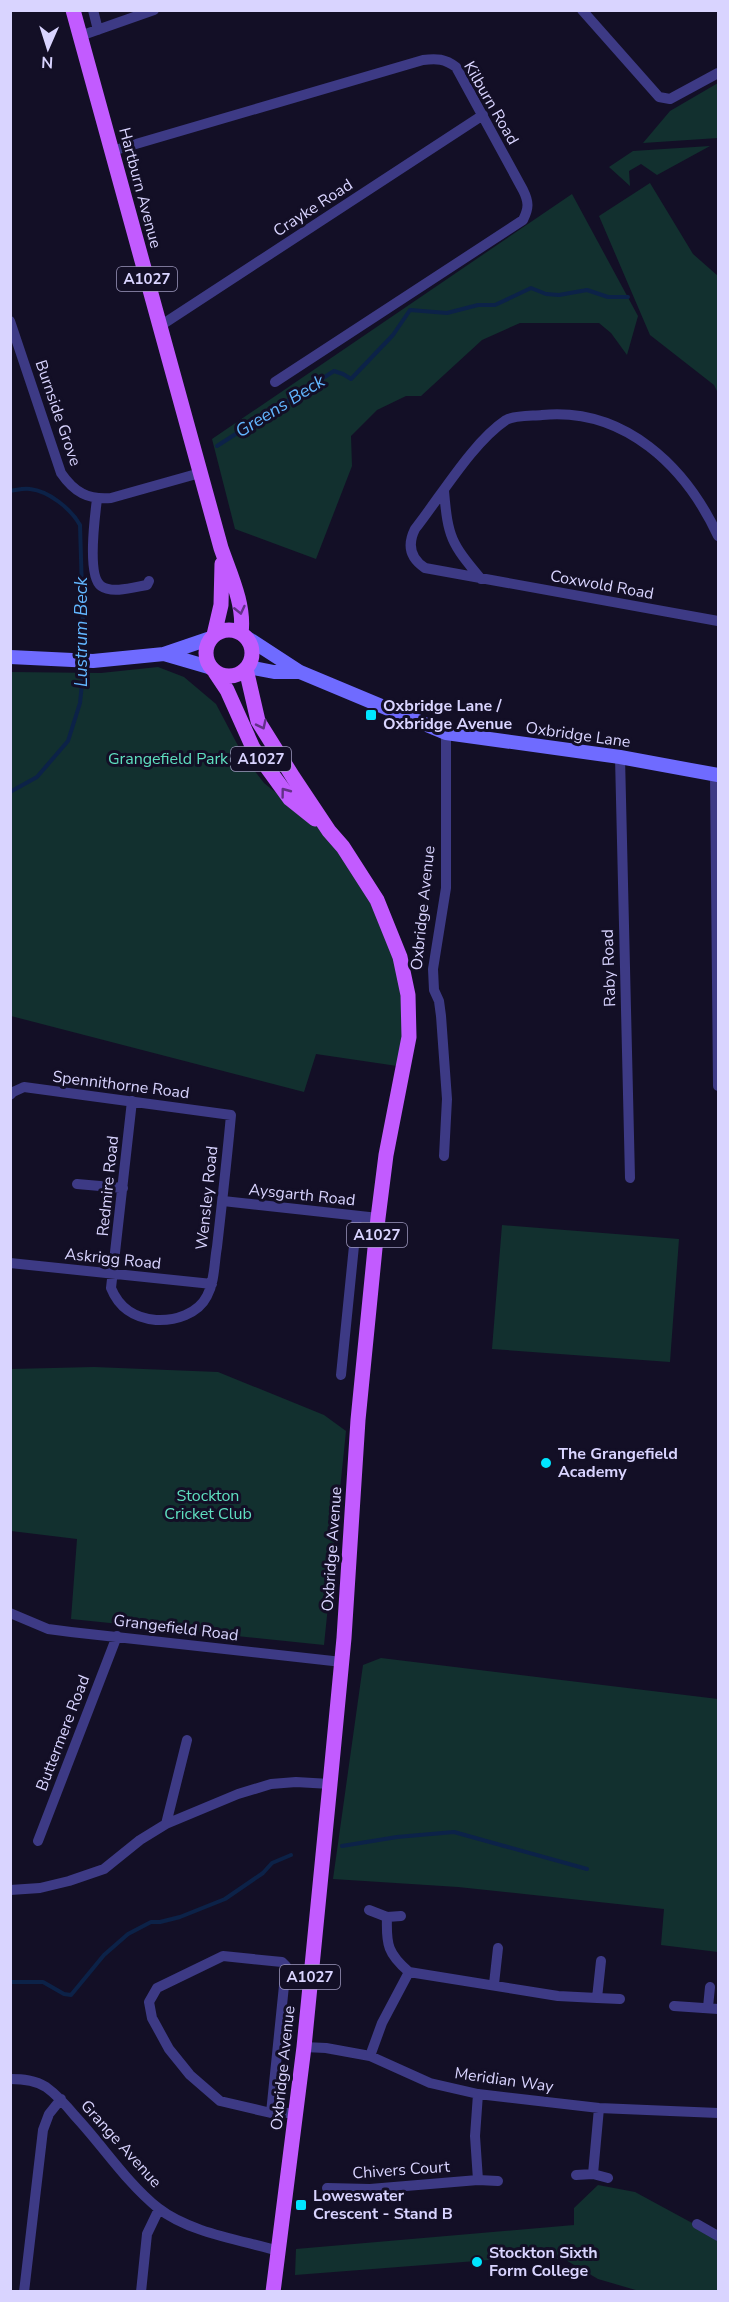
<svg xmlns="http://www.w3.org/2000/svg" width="729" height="2302" viewBox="0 0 729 2302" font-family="'Nunito Sans',sans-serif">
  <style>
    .green { fill: #12302f }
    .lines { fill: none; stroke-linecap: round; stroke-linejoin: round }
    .stream { stroke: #0c2248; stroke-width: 4 }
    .street { stroke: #3d3a85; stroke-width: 10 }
    .secondary { stroke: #6f6bff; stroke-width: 14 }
    .primary { stroke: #c25bff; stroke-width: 15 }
    .oneway { stroke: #623188 }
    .poi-dot { fill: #00e5ff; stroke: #130f26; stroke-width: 2 }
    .labels { text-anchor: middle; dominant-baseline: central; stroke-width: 6; stroke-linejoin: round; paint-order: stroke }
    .shield { fill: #130f26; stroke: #9e99be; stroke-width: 1.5 }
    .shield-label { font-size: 15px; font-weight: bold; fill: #d9d4ff }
    .street-label { font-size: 16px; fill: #d9d4ff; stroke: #130f26 }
    .poi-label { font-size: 16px; font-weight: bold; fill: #d9d4ff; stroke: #130f26; text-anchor: start }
    .park-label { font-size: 16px; fill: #5fe0c0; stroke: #130f26 }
    .water-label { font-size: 18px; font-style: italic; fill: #62b6ff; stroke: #130f26 }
  </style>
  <rect width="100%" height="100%" fill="#130f26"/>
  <path class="green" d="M718,83v55l-75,5 27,-32z
    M710,146l-53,29 -16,-11 -12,7 1,15 -21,-19 24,-16z
    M650,183l43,71 25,22v117l-4,-8 -64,-50 -51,-119z
    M572,194l66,122 -11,39 -16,-22 -12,-10h-79l-38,17 -61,56h-15l-29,14 -26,26 1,30 -36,93 -81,-30 -23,-90z
    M158,667l26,10 32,27 28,53 20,26 79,64 57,110 4,110 -88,-13 -12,38 -293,-76 -1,-344 91,1z
    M502,1225l177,14 -9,123 -178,-13z
    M94,1367l124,5 106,43 22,16 -22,214 -253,-26 6,-80 -66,-8v-162z
    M381,1658l337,41v253l-57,-7 3,-36 -206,-22 -125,-8 30,-214z
    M598,2185l37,7 83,45v54h-79l-41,-12 -34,-20h-62l-207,16 1,-26 278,-24v-17z"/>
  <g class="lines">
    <path class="stream" d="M217,446l117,-75 9,3 8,5 42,-44 17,-25 37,3 31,-8h17l36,-17 15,6 13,1 28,-5 21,7h20
      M10,491c7,-1 14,-3 20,-2 19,2 41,20 50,36l4,132
      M10,792l27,-15 31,-36 12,-38 4,-39
      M342,1846l55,-9 57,-5 133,37
      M10,1982h33l21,12 7,1 33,-40 24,-21 23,-12h9l20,-5 45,-18 38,-26 9,-10 19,-8"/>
    <path class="street" d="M93,10l5,20
      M582,10l77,87 11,2 48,-26
      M80,36l74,-26
      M112,151l311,-91c14,-2 22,-1 33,7l67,123c6,12 6,18 0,30l-248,162
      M10,321l51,152c13,19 27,27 50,25l89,-25
      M160,326l323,-211
      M444,491c4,47 7,52 37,88
      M97,499c-2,16 -10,77 4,87 11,8 34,1 46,-1l2,-4
      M718,536c-32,-69 -93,-129 -176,-121 -10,1 -27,0 -36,5 -33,22 -65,76 -91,109 -8,16 -5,29 10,39l293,53
      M620,757l10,421
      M715,775l3,311
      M10,1095l3,-3 11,-5 207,28c-4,44 -9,88 -14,132 -3,16 -2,34 -10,49 -9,18 -32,25 -51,24 -22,-2 -37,-12 -45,-32l21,-187
      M444,1156l3,-57 -6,-83 -2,-15 -5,-11 -1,-21 13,-81v-155
      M77,1184l46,4
      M223,1201l155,17
      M10,1263l202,21
      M341,1375l16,-159
      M10,1613l38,16 23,3 271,30
      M166,1824l21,-84
      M38,1841l79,-205
      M10,1890l30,-2 29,-7 35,-12 36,-29 26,-16 72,-30 33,-10 25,-2 34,2
      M369,1910l18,7c-1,28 1,37 22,55
      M387,1917l14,-1
      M494,1984l4,-36
      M597,1998l23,1
      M674,2006l44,3
      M708,2007l2,-20
      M304,2047l22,1 44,8 60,27 48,11 121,14 119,5
      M370,2056l12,-33 27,-51 149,24 39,2 4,-37
      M10,2079c13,0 25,1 36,8 11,8 20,18 29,29 28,30 51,66 83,92 32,25 83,32 121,43
      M478,2094l-3,42 3,44 20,1
      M271,2113l15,-147 -4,-4 -59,-6 -66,32 -8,14 3,16 17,31 21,26 30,26 51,12h25
      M593,2174l6,-66
      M576,2175l17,-1 15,4
      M327,2188l43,1 108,-9
      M697,2224l21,12
      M24,2292l19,-162 6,-16 12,-15
      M141,2292l6,-58 12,-25"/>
    <path class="secondary" d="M246,637l54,35 146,61 174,24 98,18
      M164,654l48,14
      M10,657l83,4 71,-7 47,-16
      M248,667l26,5h26"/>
    <path class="primary" d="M73,10l148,538c9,26 24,57 20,85
      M206 653a23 23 0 1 1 46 0a23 23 0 1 1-46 0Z
      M214,635l7,-30 1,-41
      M246,669l12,52 35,56 36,54 14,16 34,53 23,57 8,38 1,42 -23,118 -8,63 -20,202 -14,218 -14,146 -26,263 -31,245
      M215,672l12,18 26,58 37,51 25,20"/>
  </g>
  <defs><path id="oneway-chevron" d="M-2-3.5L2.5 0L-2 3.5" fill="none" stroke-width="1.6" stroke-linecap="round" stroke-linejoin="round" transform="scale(1.5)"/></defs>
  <g class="oneway">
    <use href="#oneway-chevron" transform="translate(240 610) rotate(77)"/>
    <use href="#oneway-chevron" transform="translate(262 725) rotate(64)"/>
    <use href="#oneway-chevron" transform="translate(285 792) rotate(-127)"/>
  </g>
  <g class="poi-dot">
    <rect x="365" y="709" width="12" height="12" rx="3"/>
    <circle cx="546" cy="1463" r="6"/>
    <rect x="295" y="2199" width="12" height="12" rx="3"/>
    <circle cx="477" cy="2262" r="6"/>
  </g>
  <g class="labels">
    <g class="shield">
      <rect x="117" y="267" width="60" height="24" rx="4.5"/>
      <rect x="231" y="747" width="60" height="24" rx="4.5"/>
      <rect x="347" y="1223" width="60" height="24" rx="4.5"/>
      <rect x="280" y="1965" width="60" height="24" rx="4.5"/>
    </g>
    <g class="shield-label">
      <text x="147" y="279">A1027</text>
      <text x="261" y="759">A1027</text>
      <text x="377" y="1235">A1027</text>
      <text x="310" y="1977">A1027</text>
    </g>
    <g class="street-label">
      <text transform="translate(491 103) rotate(60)">Kilburn Road</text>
      <text transform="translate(140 188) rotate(75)">Hartburn Avenue</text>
      <text transform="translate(313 208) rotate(-33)">Crayke Road</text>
      <text transform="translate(58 413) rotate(71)">Burnside Grove</text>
      <text transform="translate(602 585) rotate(10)">Coxwold Road</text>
      <text transform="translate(578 735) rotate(8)">Oxbridge Lane</text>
      <text transform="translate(423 908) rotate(-84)">Oxbridge Avenue</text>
      <text transform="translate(609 968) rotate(-92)">Raby Road</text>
      <text transform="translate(121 1085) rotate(7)">Spennithorne Road</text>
      <text transform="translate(108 1186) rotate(-84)">Redmire Road</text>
      <text transform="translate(302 1195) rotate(6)">Aysgarth Road</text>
      <text transform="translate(207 1198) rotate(-84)">Wensley Road</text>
      <text transform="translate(113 1259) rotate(6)">Askrigg Road</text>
      <text transform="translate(332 1549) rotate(-86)">Oxbridge Avenue</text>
      <text transform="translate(176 1628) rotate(7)">Grangefield Road</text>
      <text transform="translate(63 1733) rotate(-69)">Buttermere Road</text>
      <text transform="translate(283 2068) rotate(-84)">Oxbridge Avenue</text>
      <text transform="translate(504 2080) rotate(8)">Meridian Way</text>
      <text transform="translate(121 2144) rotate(48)">Grange Avenue</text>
      <text transform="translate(401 2170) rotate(-4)">Chivers Court</text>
    </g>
    <g class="poi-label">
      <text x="383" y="706">Oxbridge Lane /<tspan x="383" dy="18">Oxbridge Avenue</tspan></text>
      <text x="558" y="1454">The Grangefield<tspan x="558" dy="18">Academy</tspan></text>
      <text x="313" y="2196">Loweswater<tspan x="313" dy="18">Crescent - Stand B</tspan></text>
      <text x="489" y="2253">Stockton Sixth<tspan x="489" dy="18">Form College</tspan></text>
    </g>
    <g class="park-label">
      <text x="168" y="759">Grangefield Park</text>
      <text x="208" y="1496">Stockton<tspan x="208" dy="18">Cricket Club</tspan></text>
    </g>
    <g class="water-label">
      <text transform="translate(280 406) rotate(-32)">Greens Beck</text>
      <text transform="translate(81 632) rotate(-90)">Lustrum Beck</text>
    </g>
  </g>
  <rect width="729" height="2302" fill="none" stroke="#d9d4ff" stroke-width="24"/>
  <g transform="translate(48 48) rotate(183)" stroke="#130f26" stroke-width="4.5" paint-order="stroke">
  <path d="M0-4.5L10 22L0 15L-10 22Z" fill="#d9d4ff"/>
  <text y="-9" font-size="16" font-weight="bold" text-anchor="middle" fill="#d9d4ff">N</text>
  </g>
</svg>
